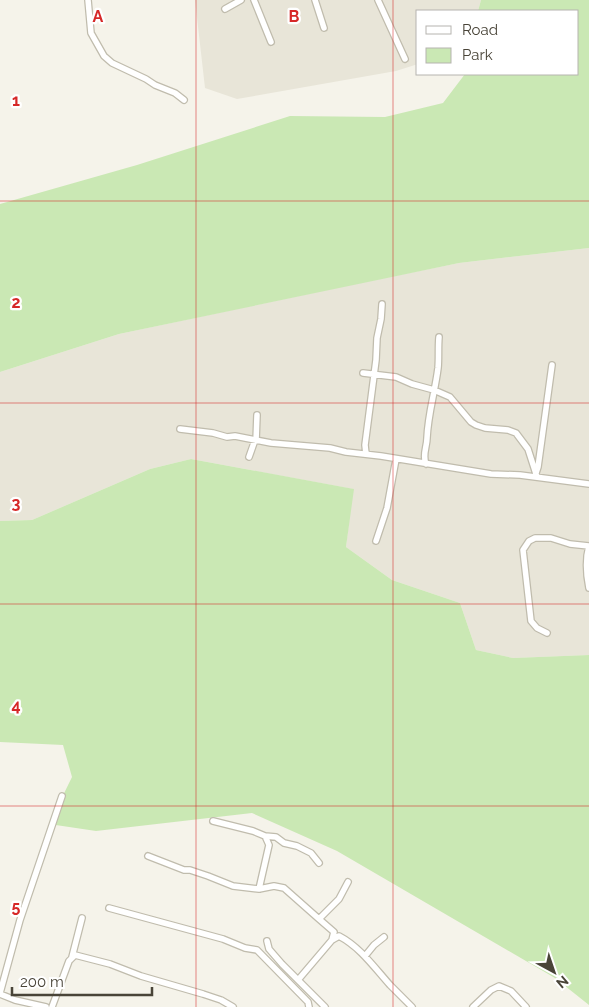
<svg xmlns="http://www.w3.org/2000/svg" width="589" height="1007" viewBox="0 0 589 1007" font-family="Raleway,sans-serif">
  <style>
    .residential { fill: #e8e5d8 }
    .green { fill: #cae8b4 }
    .lines { fill: none; stroke-linecap: round; stroke-linejoin: round }
    .minor-casing { stroke: #c0bcad; stroke-width: 8 }
    .minor { stroke: #fff; stroke-width: 5.5 }
    .grid { fill: none; stroke: #d62828; stroke-width: 1; stroke-opacity: 0.55 }
    .grid-label { font-size: 16px; text-anchor: middle; font-weight: bold; fill: #d62828; stroke: #fff; stroke-width: 4.5; stroke-linejoin: round; paint-order: stroke }
  </style>
  <rect width="100%" height="100%" fill="#f5f3ea"/>
  <path class="residential" d="M195,0h286l-3,11h-60v53l-22,7 -159,28 -32,-11z
    M589,248v407l-76,3 -37,-8 -16,-47 -68,-23 -46,-33 7,-58 -162,-30 -41,10 -118,51 -32,1v-149l119,-38 250,-53 90,-18z"/>
  <path class="green" d="M481,0h108v248l-130,15 -340,71 -119,38v-168l137,-39 153,-49 95,1 58,-14 22,-29h113v-63h-100z
    M191,459l163,30 -8,58 46,33 68,23 16,47 37,8 76,-3v350l-34,-27 -218,-127 -85,-38 -156,18 -47,-7 23,-47 -9,-32 -63,-3v-221l32,-1 118,-51z"/>
  <g class="lines">
    <g class="minor-casing">
      <path id="minor" d="M88,0l3,33 13,23 8,7 34,16 9,6 20,8 9,7
        M254,0l17,42
        M315,0l9,28
        M378,0l27,59
        M225,9l16,-9
        M363,373l33,4 16,7 22,6 16,7 21,25 5,3 9,3 23,2 8,3 12,16 9,28
        M180,429l33,4 14,4 8,-1 36,7 59,5 16,4 35,4 110,18 29,1 69,9
        M256,441l1,-26
        M366,454l-1,-9 11,-85 1,-22 4,-19 1,-15
        M249,457l6,-17
        M426,464c-4,-9 1,-17 1,-26 1,-24 8,-46 11,-70 1,-10 0,-20 1,-31
        M536,473l2,-6 14,-102
        M376,541l11,-33 9,-49
        M589,546c-4,14 -3,27 0,42
        M547,633l-10,-5 -6,-7 -8,-71 6,-9 6,-3h16l19,6 19,2
        M213,821l40,10 12,5 4,9 -10,44
        M265,836l11,1 8,6 13,3 14,7 8,10
        M148,856l36,14h6l18,6 25,10 26,3 15,-3 10,2 35,31
        M109,908l114,31 22,9 12,2 51,52 1,5
        M332,940l2,-8 -15,-13 20,-20 9,-17
        M267,941l2,8 13,15 43,43
        M365,956l9,-11 10,-8
        M72,957l10,-39
        M298,980l34,-40 7,-4c21,11 35,31 51,49 7,7 15,15 22,22
        M0,993l20,-73 42,-124
        M0,994l15,6 31,7
        M52,1007l17,-46 6,-6 35,9 31,12 62,18 18,6 12,7
        M473,1007l18,-17 8,-4 12,5 15,16"/>
    </g>
    <use href="#minor" class="minor"/>
  </g>
  <path class="grid" d="M196,0v1007M393,0v1007M0,201h589M0,403h589M0,604h589M0,806h589"/>
  <g class="grid-label">
    <text x="98" y="22">A</text>
    <text x="294" y="22">B</text>
    <text x="16" y="106">1</text>
    <text x="16" y="308">2</text>
    <text x="16" y="509">3</text>
    <text x="16" y="711">4</text>
    <text x="16" y="912">5</text>
  </g>
  <rect x="416" y="10" width="162" height="65" fill="#ffffff" stroke="#b6b4af"/>
  <rect x="426" y="26" width="25" height="8" fill="#ffffff" stroke="#b6b4af"/>
  <text x="462" y="35" font-size="15" fill="#494438">Road</text>
  <rect x="426" y="48" width="25" height="15" fill="#cae8b4" stroke="#b6b4af"/>
  <text x="462" y="60" font-size="15" fill="#494438">Park</text>
  <g transform="translate(554 972) rotate(140)" stroke="#ffffff" stroke-width="4" paint-order="stroke">
  <path d="M0-4L9 19L0 12L-9 19Z" fill="#494438"/>
  <text y="-8" font-size="14" font-weight="bold" text-anchor="middle" fill="#494438">N</text>
  </g>
  <path d="M12 987v8h140v-8" fill="none" stroke="#494438" stroke-width="2.5"/>
  <text x="20" y="987" font-size="15" fill="#494438" stroke="#ffffff" stroke-width="4" paint-order="stroke">200 m</text>
</svg>
